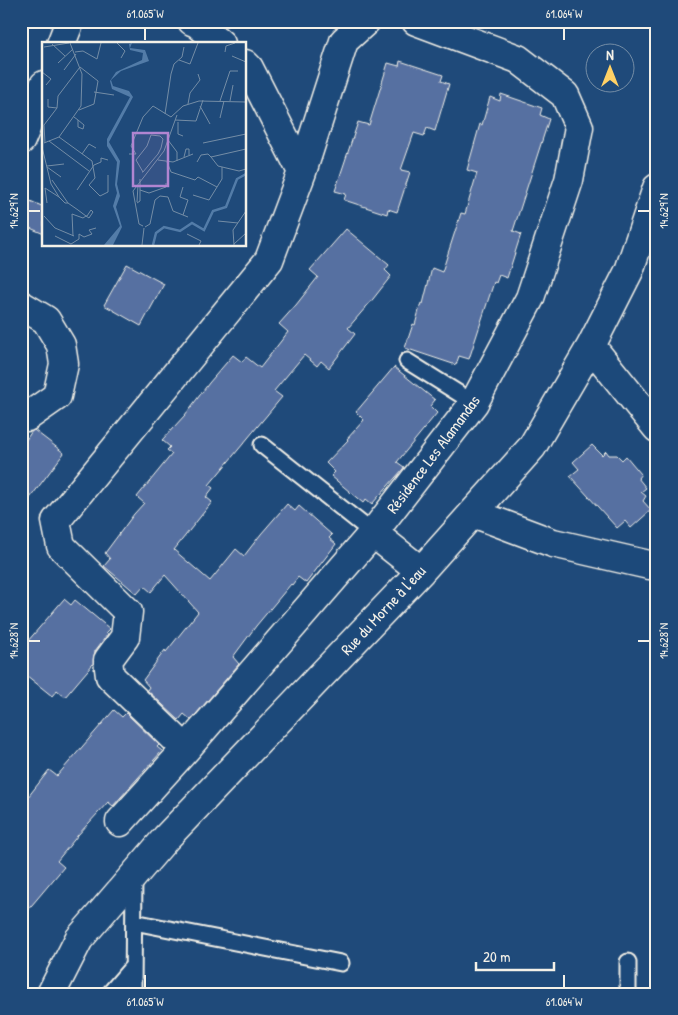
<svg xmlns="http://www.w3.org/2000/svg" width="678" height="1015" viewBox="0 0 678 1015" font-family="'Patrick Hand',sans-serif">
  <style>
    .building { fill: #5770a1; stroke: #f4f1e8 }
    .lines { fill: none; stroke-linecap: round; stroke-linejoin: round }
    .lane-casing { stroke: #f4f1e8; stroke-width: 19 }
    .street-casing { stroke: #f4f1e8; stroke-width: 31 }
    .lane { stroke: #1f4a7a; stroke-width: 15 }
    .street { stroke: #1f4a7a; stroke-width: 28 }
    .ticks { fill: none; stroke: #f4f1e8; stroke-width: 2 }
    .labels { text-anchor: middle; dominant-baseline: central; stroke-width: 4.5; stroke-linejoin: round; paint-order: stroke }
    .street-label { font-size: 16px; fill: #f4f1e8; stroke: #1f4a7a }
    .inset-river { fill: none; stroke: #537ca8; stroke-width: 2.5 }
    .inset-road { fill: none; stroke: #748da6; stroke-width: 1 }
    .view { fill: #b185d1; fill-opacity: 0.15; stroke: #b185d1; stroke-width: 2.5 }
    .inset-edge { fill: none; stroke: #f4f1e8; stroke-width: 2.5 }
    .neatline { fill: none; stroke: #f4f1e8; stroke-width: 2 }
    .ticks-label { font-size: 12px; text-anchor: middle; fill: #f4f1e8 }
  </style>
  <rect width="100%" height="100%" fill="#1f4a7a"/>
  <filter id="ink" filterUnits="userSpaceOnUse"><feTurbulence type="fractalNoise" baseFrequency=".02" numOctaves="2"/><feDisplacementMap in="SourceGraphic" scale="10" xChannelSelector="R" yChannelSelector="G"/><feConvolveMatrix kernelMatrix="1 2 1 2 8 2 1 2 1" color-interpolation-filters="sRGB"/></filter>
  <g filter="url(#ink)">
    <path class="building" d="M400,61l43,14 -2,6 8,3 -14,47 -8,-3 -3,8 -10,-3 -13,37 9,2 -13,40 -9,-3 -1,5 -43,-14 2,-6 -11,-3 23,-69 11,3 19,-62 11,3z
      M501,94l41,14 -2,7 9,4 -36,112 8,3 -14,44 -8,-3 -3,8 -2,-1 -25,77 -10,-3 -3,9 -51,-17 8,-24 2,1 6,-22 2,1 9,-36 10,4 19,-59 4,1 12,-41 -10,-3 13,-46 2,1 8,-28 10,4z
      M21,197l23,10v27l-23,-10z
      M346,229l43,36 -4,5 6,6 -18,23 -25,29 7,6 -26,34 -8,-7 -4,5 -13,-11 -30,36 8,6 -73,88 4,3 -7,9 6,5 -38,48 36,31 26,-32 8,7 17,-22 26,-30 8,7 4,-5 33,29 -3,3 7,6 -30,39 -8,-6 -6,8 -1,-1 -35,42 -23,31 6,7 -48,56 -7,-6 -5,6 -32,-30 2,-3 -6,-7 22,-30 1,2 32,-40 -33,-37 -14,17 -7,-6 -7,8 -33,-28 6,-7 -5,-6 29,-39 10,-11 -7,-6 35,-43 -5,-4 3,-3 -8,-7 23,-25 24,-32 24,-28 9,7 4,-5 14,11 28,-36 -9,-8 17,-19 22,-28 -8,-7z
      M127,264l37,20 -23,42 -37,-21z
      M394,367l41,33 -5,6 7,7 -40,49 7,5 -1,2 -31,35 -6,-5 -3,4 -32,-27 4,-4 -9,-9 22,-23 -1,-1 17,-19 -8,-8z
      M34,430l30,23 -43,57v-63l11,-16z
      M592,445l10,10 4,-4 3,4h8l5,5 4,-4 15,18 -3,4 8,10 -5,4 5,4 -3,5 8,9 -20,18 -6,-7 -8,7 -47,-52 9,-7 -6,-7z
      M64,599l7,6 4,-5 35,29 -4,4 2,1 -13,17 -2,13 -28,33 -8,-7 -5,6 -31,-25v-22z
      M114,710l8,7 4,-4 33,32 -2,2 5,4 -49,55 -5,-4 -30,33 -21,26 7,6 -43,51v-112l28,-36 8,6z"/>
    <g class="lines">
      <g class="lane-casing">
        <path id="lane" d="M407,361l67,42
          M262,445l111,88
          M134,922l207,41
          M628,962v32
          M109,994l24,-28
          M133,994l1,-119"/>
      </g>
      <g class="street-casing">
        <path id="street" d="M192,21l5,2 24,21
          M61,44l9,-23
          M245,64l4,4 53,104
          M21,140l23,-55
          M21,305l25,15 15,25 3,19 -7,32 -30,21h-6
          M591,346l66,82
          M473,513l80,30 96,22h8
          M373,533l48,38
          M186,749l-76,-73 -2,-16 17,-23 3,-25 -67,-66 -5,-25 213,-261 33,-88 42,-131 22,-20
          M120,822l66,-73 187,-216 101,-130 56,-105 39,-118 10,-53 -14,-32 -47,-36 -102,-38
          M51,994l28,-55 87,-101 255,-267 111,-124 59,-101 38,-75 28,-83"/>
      </g>
      <use href="#lane" class="lane"/>
      <use href="#street" class="street"/>
    </g>
  </g>
  <path class="ticks" d="M145,28v12M564,28v12M28,211h12M638,211h12M28,641h12M638,641h12M145,975v13M564,975v13"/>
  <g class="labels">
    <g class="street-label">
      <text transform="translate(433 454) rotate(-53)">Résidence Les Alamandas</text>
      <text transform="translate(383 610) rotate(-47)">Rue du Morne à l'eau</text>
    </g>
  </g>
  <g transform="translate(42 42)">
    <rect width="204" height="204" fill="#1f4a7a"/>
    <path d="M90,1l-2,5 15,2 4,11 -28,10 -10,9 2,6 16,5 4,6 -24,45 11,19 -3,23 3,12 -4,11 6,20 -9,18h-9l16,-19 -7,-20 4,-13 -2,-8 2,-23 -10,-16v-7l23,-42 -18,-8 -2,-8 6,-9 26,-12 1,-7 -13,-3 -1,-6z" fill="#537ca8"/>
    <path class="inset-river" d="M111,203l3,-12 8,-6 16,4 12,-8 12,7 9,-19 13,-4 11,-28 9,-5"/>
    <path class="inset-road" d="M75,1l8,8 -4,7M10,2l13,12M2,5l25,-4M33,10l8,-1 14,8 4,-16M183,10l1,-6 9,-3M190,14l14,6M137,18l11,4 8,-21M16,21l15,-14M22,28l12,-16M0,30l9,7 -5,6M52,50l20,3M6,57v8l9,1M178,59l10,-30h8M188,59l3,-16M146,62l2,-11 10,-13 -2,-6M158,64l10,18M123,72l6,-40 3,-10 8,-7 2,-10M32,75l4,3 6,5 -1,4 -5,-2v-7M178,76l4,-17M133,78l21,1 7,-21M136,80v12l5,2M17,95l33,24 3,17 -6,7 11,11 8,-4v-17M126,98l9,12v9M7,99l40,30M2,101l15,-6 22,-31 1,-32 -12,-31M3,101l-1,-18 13,-17 1,-12 22,-29 18,14 -4,23 -15,6M161,101l43,-9M0,105l9,37 8,13 6,6h3l10,7 8,6 3,2 4,-6 -2,-2 -4,6h-1l-3,2 -11,-4 1,22M40,112l7,-10 7,4M87,112h7l-5,-8 12,-29 10,-11 18,11 12,-11 16,-5 47,1M142,115l2,-8h3v6M169,115l7,9 21,5 7,-2M169,115l35,-8M116,118l15,2 20,-8M125,120l4,10 24,8 3,-3 19,10M155,120l4,-7 7,-1 3,3M5,124l17,-2M5,125l14,10M100,130h1l9,-11 6,-7 3,-6 2,-9 -3,-3 -9,-1 -4,11 -11,14 7,12M10,138l16,23M141,145l-3,10 8,3 -5,15M35,148l17,-25 7,-3v-4l7,2M98,148l9,3 17,-6v-4M151,153l16,5 13,-21v-12M95,160l1,-17M5,161l-2,-15 14,9M95,161l3,-2v-22M2,174l11,12 19,8M176,179l20,2M101,184l-4,-2 -6,-33 31,-40 13,-36M103,185l5,-3 5,-24 5,-4 8,1 5,14 15,6M145,192l14,7 -2,4M13,194l16,8 8,-5v-5l5,3 8,-3 -3,-4 7,-2M192,202l12,-11M100,203l2,-17M192,203l-1,-15 13,-19"/>
    <path class="view" d="M91,91h35v53h-35z"/>
    <rect width="204" height="204" class="inset-edge"/>
  </g>
  <rect width="678" height="1015" fill="none" stroke="#1f4a7a" stroke-width="55"/>
  <g transform="translate(610 68)"><circle r="24" fill="#1f4a7a" stroke="#748da6"/>
  <path d="M0-4L9 19L0 12L-9 19Z" fill="#ffd166"/>
  <text y="-8" font-size="14" font-weight="bold" text-anchor="middle" fill="#f4f1e8">N</text>
  </g>
  <path d="M476 962v8h78v-8" fill="none" stroke="#f4f1e8" stroke-width="2.5"/>
  <text x="483" y="962" font-size="15" fill="#f4f1e8" stroke="#1f4a7a" stroke-width="4" paint-order="stroke">20 m</text>
  <rect x="28" y="28" width="622" height="960" class="neatline"/>
  <g class="ticks-label">
    <text x="145" y="18">61.065°W</text>
    <text x="564" y="18">61.064°W</text>
    <text transform="translate(14 211) rotate(-90)" y="4">14.629°N</text>
    <text transform="translate(664 211) rotate(-90)" y="4">14.629°N</text>
    <text transform="translate(14 641) rotate(-90)" y="4">14.628°N</text>
    <text transform="translate(664 641) rotate(-90)" y="4">14.628°N</text>
    <text x="145" y="1006">61.065°W</text>
    <text x="564" y="1006">61.064°W</text>
  </g>
</svg>
